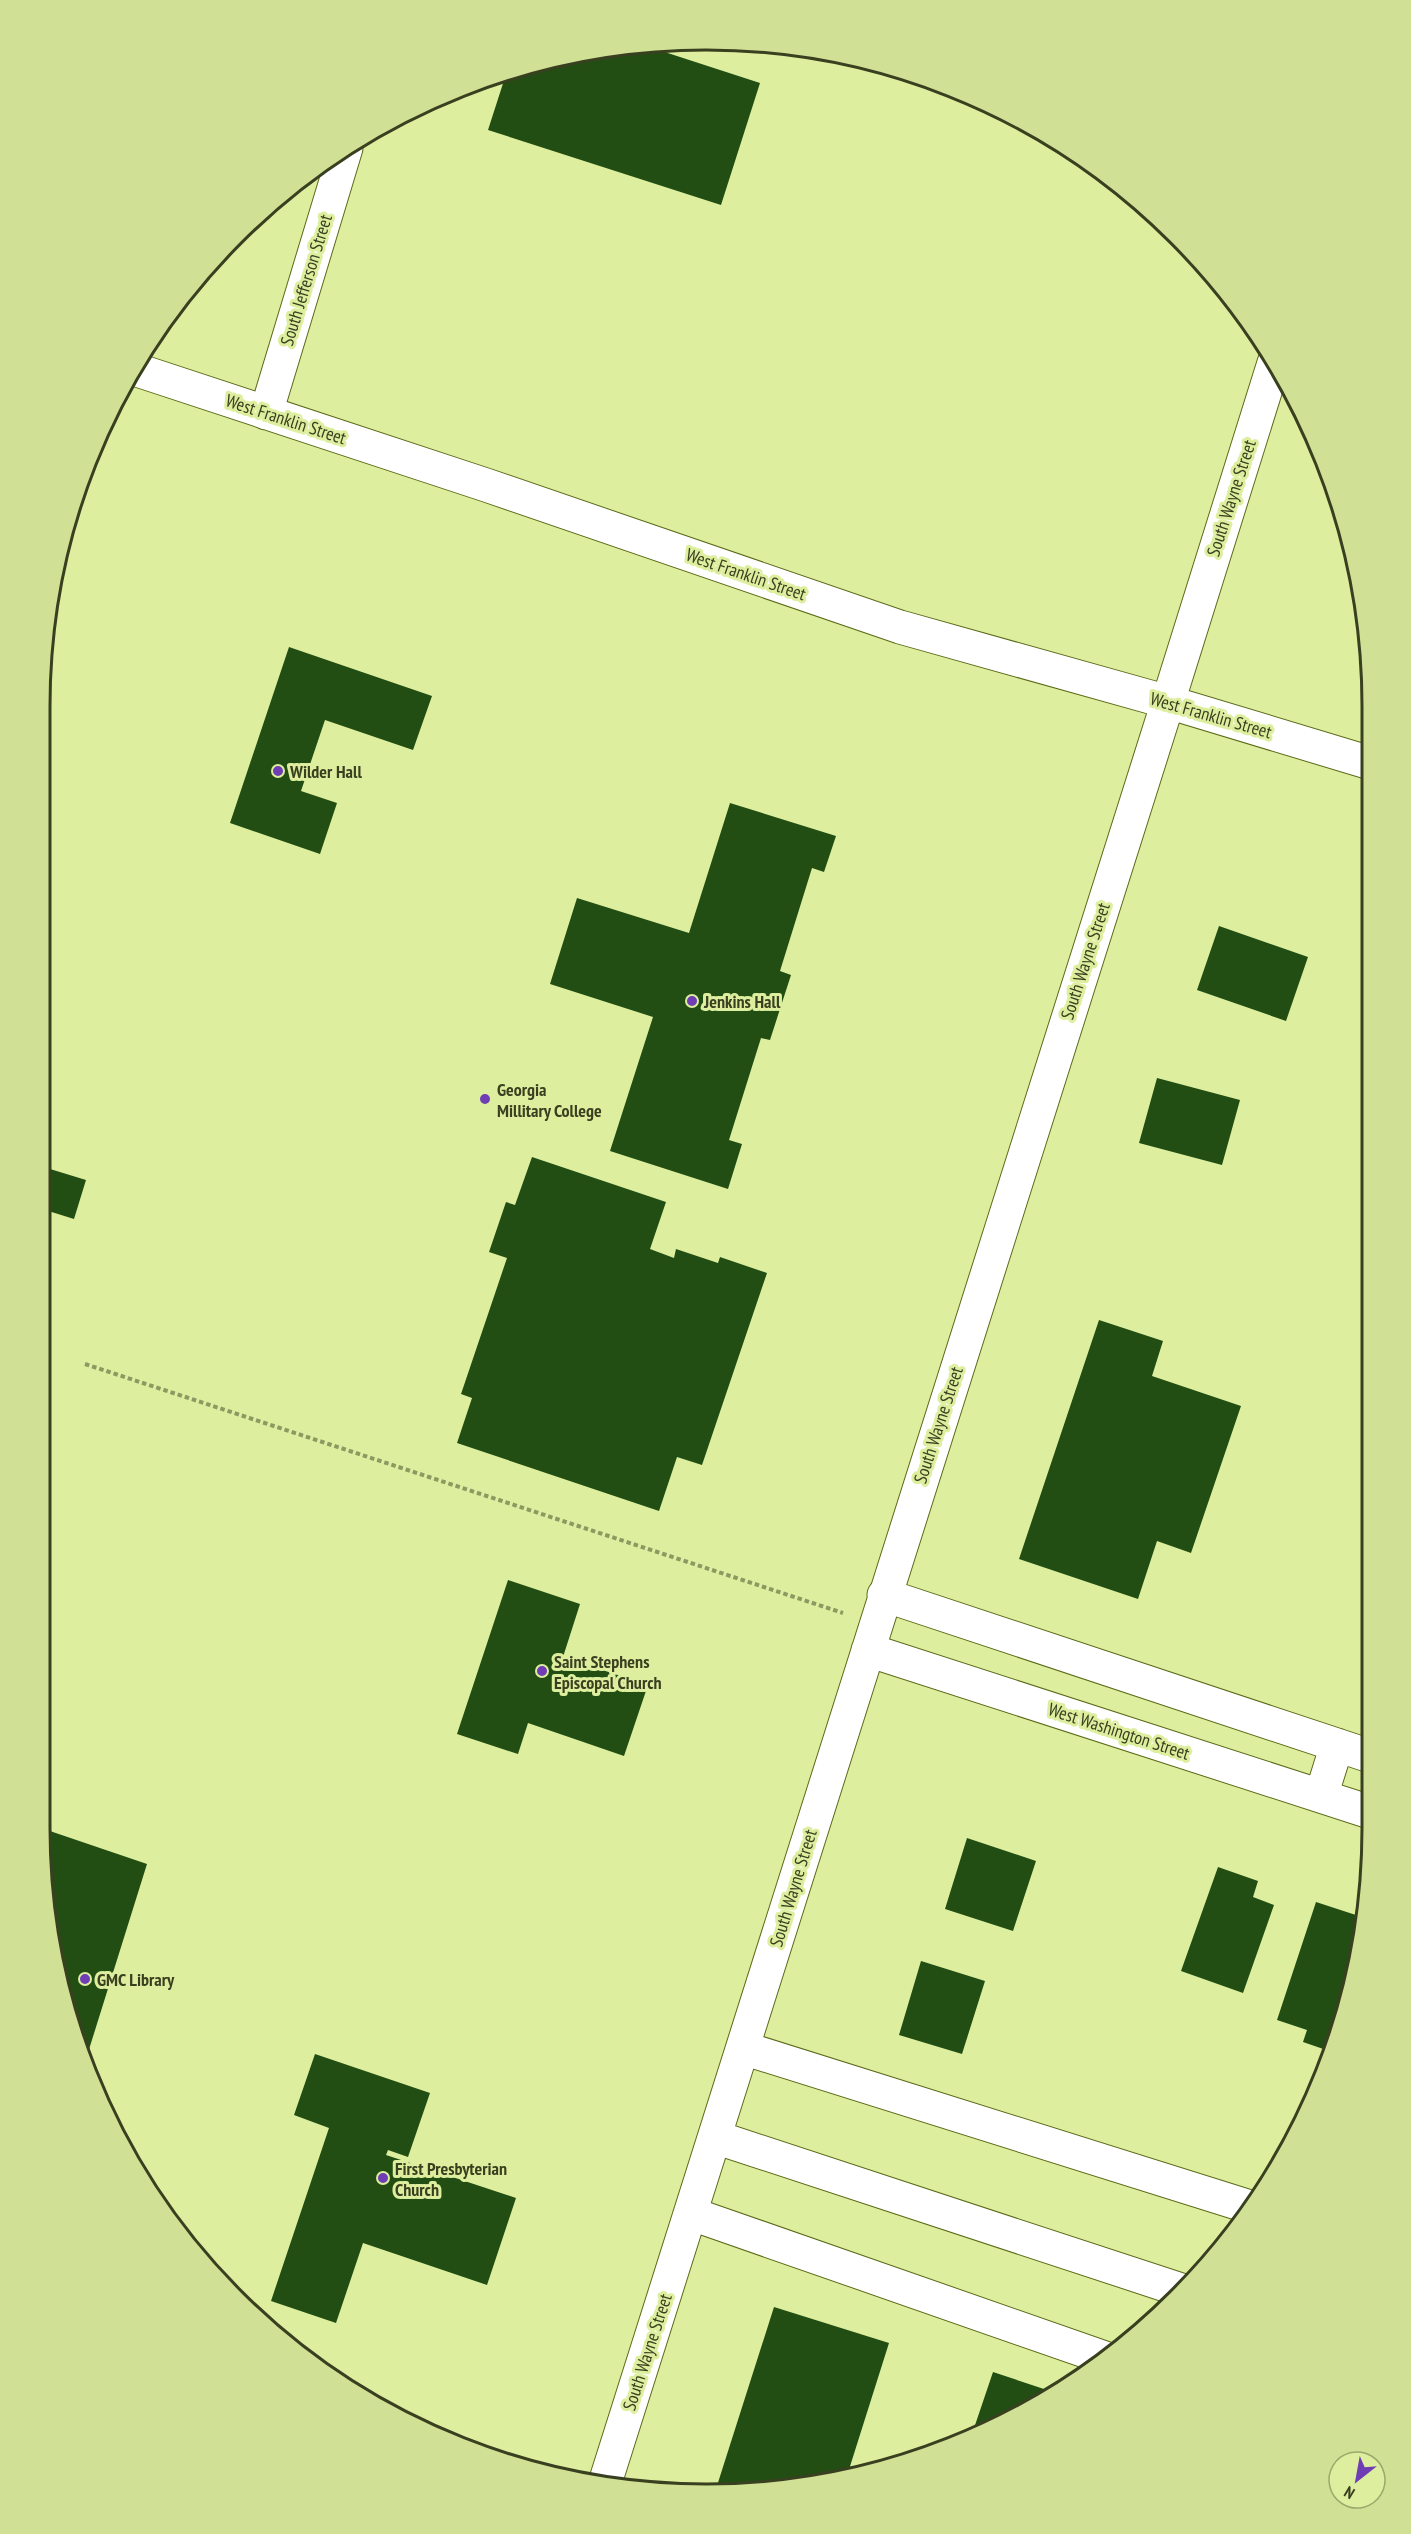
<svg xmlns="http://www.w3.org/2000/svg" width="1411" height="2534" viewBox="0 0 1411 2534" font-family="'PT Sans Narrow',sans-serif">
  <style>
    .building { fill: #224e14 }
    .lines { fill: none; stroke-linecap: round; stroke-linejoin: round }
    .minor-casing { stroke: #5c6a19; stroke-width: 35 }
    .major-casing { stroke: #5c6a19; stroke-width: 35 }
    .path { stroke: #8c9960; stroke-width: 4; stroke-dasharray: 4.5 3; stroke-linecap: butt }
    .minor { stroke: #fff; stroke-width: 33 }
    .major { stroke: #fff; stroke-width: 33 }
    .poi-dot { fill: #6f3db4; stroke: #ddef9f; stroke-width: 2 }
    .labels { text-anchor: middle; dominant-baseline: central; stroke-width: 6; stroke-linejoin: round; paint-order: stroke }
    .street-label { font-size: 18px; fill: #394020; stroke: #ddef9f }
    .poi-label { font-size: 18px; font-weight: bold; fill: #394020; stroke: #ddef9f; text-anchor: start }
    .rim { fill: none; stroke: #394020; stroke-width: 3 }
  </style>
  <rect width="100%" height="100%" fill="#ddef9f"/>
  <path class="building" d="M640,44l120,39 -39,122 -233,-75 19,-59 26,-9z
    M289,647l143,49 -19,54 -88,-30 -24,71 36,12 -17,51 -90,-31z
    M730,803l106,33 -12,36 -12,-4 -32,103 11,4 -21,65 -9,-2 -32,102 13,4 -14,45 -118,-38 43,-134 -103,-33 27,-86 112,35z
    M1219,926l89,31 -22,64 -89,-31z
    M1157,1078l83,22 -18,65 -83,-22z
    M532,1157l134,45 -16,47 24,9 2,-9 42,14 2,-6 47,16 -65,192 -25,-8 -18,54 -202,-68 15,-45 -11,-4 46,-136 -18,-6 17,-50 9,3z
    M50,1169l36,11 -12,39 -32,-10v-19z
    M1099,1320l64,21 -11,35 89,30 -50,147 -34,-12 -19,58 -119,-40z
    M508,1580l72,24 -17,53 85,28 -24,71 -96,-33 -10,31 -61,-20z
    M44,1829l103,35 -61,195 -5,-2 -7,-15 -29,-126z
    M967,1838l69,23 -23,70 -68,-22z
    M1218,1867l40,14 -5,16 21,8 -31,88 -62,-22z
    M1316,1902l46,15 -25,125 -5,10 -29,-10 4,-12 -30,-10z
    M921,1961l64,20 -23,73 -63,-19z
    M315,2054l115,39 -22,64 -20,-7 -2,5 130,43 -29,87 -124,-42 -27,80 -65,-22 58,-173 -35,-13z
    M774,2307l115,36 -43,136 -97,15 -34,-2z
    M993,2372l63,21 -17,13 -69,34z"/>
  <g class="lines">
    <g class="minor-casing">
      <path id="minor" d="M131,368l355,117 414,142 268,75 -564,1784
        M266,413l80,-265
        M884,1595l486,161
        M868,1650l502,162
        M1321,1796l16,-51
        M743,2048l507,159
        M715,2137l469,154
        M692,2214l413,144"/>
    </g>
    <g class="major-casing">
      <path id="major" d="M1274,363l-106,339 199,60"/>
    </g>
    <path class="path" d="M85,1364l758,249"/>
    <use href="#minor" class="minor"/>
    <use href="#major" class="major"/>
  </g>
  <g class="poi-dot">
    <circle cx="278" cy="771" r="6"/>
    <circle cx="692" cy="1001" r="6"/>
    <circle cx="485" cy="1099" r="6"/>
    <circle cx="542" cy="1671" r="6"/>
    <circle cx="85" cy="1979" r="6"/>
    <circle cx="383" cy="2178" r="6"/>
  </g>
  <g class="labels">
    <g class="street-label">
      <text transform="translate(306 280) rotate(-73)">South Jefferson Street</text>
      <text transform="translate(286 419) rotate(18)">West Franklin Street</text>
      <text transform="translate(1231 498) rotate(-72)">South Wayne Street</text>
      <text transform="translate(746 574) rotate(19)">West Franklin Street</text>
      <text transform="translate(1211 715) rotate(16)">West Franklin Street</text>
      <text transform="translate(1085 961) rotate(-72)">South Wayne Street</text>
      <text transform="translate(938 1425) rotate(-72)">South Wayne Street</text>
      <text transform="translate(1119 1731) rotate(18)">West Washington Street</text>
      <text transform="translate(793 1888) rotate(-73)">South Wayne Street</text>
      <text transform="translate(647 2352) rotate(-72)">South Wayne Street</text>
    </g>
    <g class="poi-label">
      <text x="290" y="771">Wilder Hall</text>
      <text x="704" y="1001">Jenkins Hall</text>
      <text x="497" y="1089">Georgia<tspan x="497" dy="21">Millitary College</tspan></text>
      <text x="554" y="1661">Saint Stephens<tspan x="554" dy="21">Episcopal Church</tspan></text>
      <text x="97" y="1979">GMC Library</text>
      <text x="395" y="2168">First Presbyterian<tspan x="395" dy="21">Church</tspan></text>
    </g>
  </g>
  <path d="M0 0H1411V2534H0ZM706 50H706A656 656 0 0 1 1362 706V1828A656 656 0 0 1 706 2484H706A656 656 0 0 1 50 1828V706A656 656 0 0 1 706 50Z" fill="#d0e195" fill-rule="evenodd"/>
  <path class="rim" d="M706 50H706A656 656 0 0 1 1362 706V1828A656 656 0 0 1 706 2484H706A656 656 0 0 1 50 1828V706A656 656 0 0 1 706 50Z"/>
  <g transform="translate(1357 2480) rotate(211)"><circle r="28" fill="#ddef9f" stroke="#9ba96c" stroke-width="1.5"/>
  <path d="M0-4.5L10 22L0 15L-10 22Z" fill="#6f3db4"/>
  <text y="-9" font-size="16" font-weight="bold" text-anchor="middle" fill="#394020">N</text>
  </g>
</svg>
